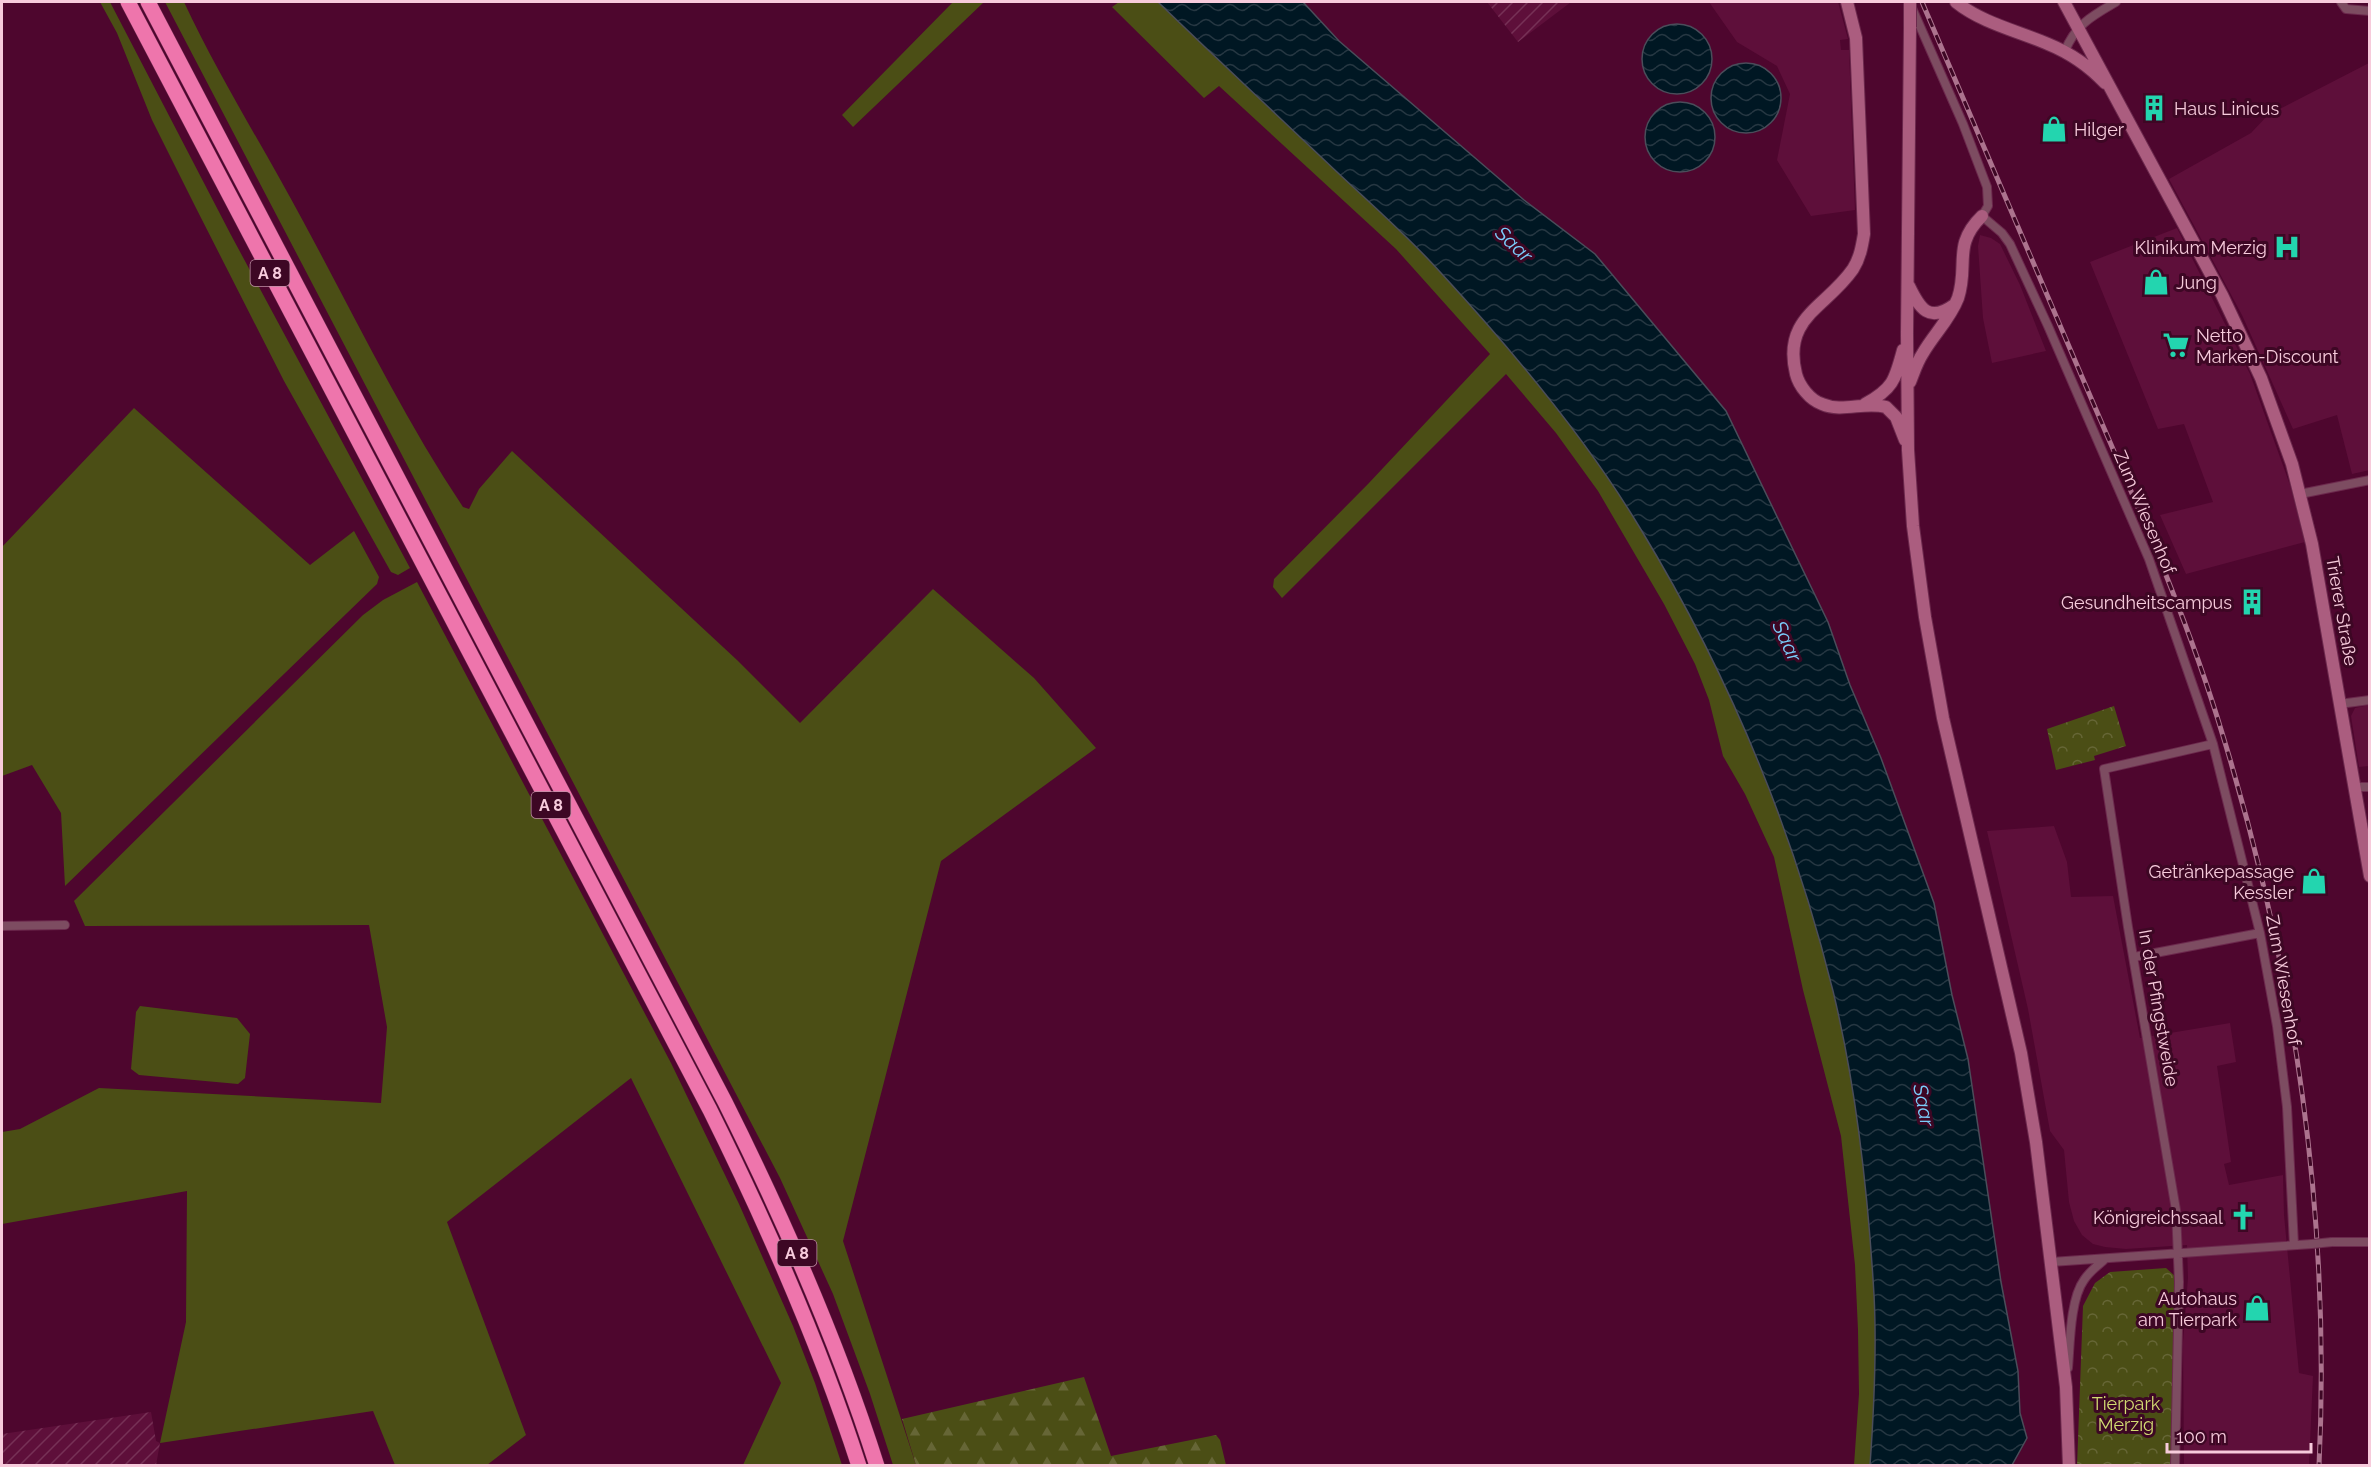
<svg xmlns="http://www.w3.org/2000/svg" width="2371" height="1467" viewBox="0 0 2371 1467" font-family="Raleway,sans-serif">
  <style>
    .built { fill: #5e0f3a }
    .industrial { fill: url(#industrial-furrows) }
    .grass { fill: #4b4e15 }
    .forest { fill: url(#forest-firs) }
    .park { fill: url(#park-crowns) }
    .water { fill: url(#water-waves); stroke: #4a4d5a; stroke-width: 1.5 }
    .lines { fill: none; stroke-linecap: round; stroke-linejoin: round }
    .street-casing { stroke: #6c294d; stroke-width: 10 }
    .secondary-casing { stroke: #6c294d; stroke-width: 14 }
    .highway-casing { stroke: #6c294d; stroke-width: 16 }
    .street { stroke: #7d4c61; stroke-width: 8 }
    .secondary { stroke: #ab5d7f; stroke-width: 12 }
    .highway { stroke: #ee75ac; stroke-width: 15 }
    .rail-casing { stroke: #ac738e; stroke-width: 5 }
    .rail { stroke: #3d0724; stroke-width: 3; stroke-dasharray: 9; stroke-linecap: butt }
    .street-bridge-casing { stroke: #6c294d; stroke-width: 10; stroke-linecap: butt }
    .secondary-bridge-casing { stroke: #6c294d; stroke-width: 14; stroke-linecap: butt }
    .street-bridge { stroke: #7d4c61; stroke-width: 8 }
    .secondary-bridge { stroke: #ab5d7f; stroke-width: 12 }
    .labels { text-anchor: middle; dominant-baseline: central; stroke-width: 6; stroke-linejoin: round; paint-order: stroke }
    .shield { fill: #3d0724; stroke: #bf90a5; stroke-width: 1.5 }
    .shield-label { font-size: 16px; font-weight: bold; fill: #f7cbdc }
    .poi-label { font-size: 18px; fill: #f7cbdc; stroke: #3d0724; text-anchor: end }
    .street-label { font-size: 18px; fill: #f7cbdc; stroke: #3d0724 }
    .park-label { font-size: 18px; fill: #d2db72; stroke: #3d0724 }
    .water-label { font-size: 20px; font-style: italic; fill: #7acefb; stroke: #3d0724 }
  </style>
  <defs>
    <pattern id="industrial-furrows" width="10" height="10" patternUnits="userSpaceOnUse" patternTransform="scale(1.5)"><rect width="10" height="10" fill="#5e0f3a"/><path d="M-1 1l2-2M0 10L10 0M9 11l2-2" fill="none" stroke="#763156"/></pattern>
    <pattern id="forest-firs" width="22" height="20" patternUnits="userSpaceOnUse" patternTransform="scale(1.5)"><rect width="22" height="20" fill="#4b4e15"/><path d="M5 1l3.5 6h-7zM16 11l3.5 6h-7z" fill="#666636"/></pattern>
    <pattern id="park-crowns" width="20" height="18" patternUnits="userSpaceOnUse" patternTransform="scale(1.5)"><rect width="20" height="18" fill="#4b4e15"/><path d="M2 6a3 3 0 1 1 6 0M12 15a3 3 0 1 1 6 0" fill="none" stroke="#666636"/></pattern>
    <pattern id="water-waves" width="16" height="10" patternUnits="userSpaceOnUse" patternTransform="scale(1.5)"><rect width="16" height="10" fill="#001723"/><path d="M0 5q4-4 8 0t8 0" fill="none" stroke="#263742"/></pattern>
  </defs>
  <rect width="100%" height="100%" fill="#4e062e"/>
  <path class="built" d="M1709,2h129l10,37 -8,1 1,10h8l6,160 -44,6 -34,-56 13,-66 -13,-28 -40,-24z
    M2369,63l1,407 -18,4 -15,-59 -44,14 -51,-114 -73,-136 82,-46 17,-18z
    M2177,228l73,146 40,111 15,57 -119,32 -26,-59 53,-13 -29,-78 -26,5 -68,-167z
    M1980,235l11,3 9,6 20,41 26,66 -54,12 -9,-45 -5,-72z
    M2369,705v61l-10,1 -8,-51 4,-8z
    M2054,826l13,36 4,35 42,-1 27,142 90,-15 6,39 -19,4 14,96 -7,2 5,21 54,-10 1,40 15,158 14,3 -4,89h-125l-1,-122 5,-65 -1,-33 -61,4 -21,-2 -12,-3 -11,-9 -8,-14 -5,-19 -5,-52 -14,-19 -22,-122 -41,-178z"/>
  <path class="industrial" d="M1487,2h84l-53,40z
    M151,1412l5,29 4,2 -4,22h-154v-31z"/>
  <path class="grass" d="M100,2h10l121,233 179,333 -12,7 -7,-3 -107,-191 -88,-173 -44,-88 -35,-87z
    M165,2h19c35,75 80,146 119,219 52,96 100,196 160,286l6,2 10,-20 33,-38 225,209 63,63 133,-134 101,89 62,70 -155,113 -98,380 73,224h-23l-23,-71 -37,-100 -53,-116z
    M953,2h31l-131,125 -11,-12z
    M1119,2h39c59,57 119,113 179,170 35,33 72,65 104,101 71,77 145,165 199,255 87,143 153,301 193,463 24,99 35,202 41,304 3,57 0,114 -4,170h-16l5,-71 -1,-64 -3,-65 -14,-129 -38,-146 -29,-133 -29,-63 -22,-38 -14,-56 -14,-36 -31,-60 -66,-113 -42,-58 -50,-59 -224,224 -9,-11 1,-8 94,-95 122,-130 -94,-105 -177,-163 -15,12 -92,-91z
    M134,408l176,157 44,-34 25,46 -2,7 -312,302 -4,-73 -29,-48 -30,11v-229z
    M417,582l254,481 68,141 54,122 22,57 27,82h-99l38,-82 -150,-305 -184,144 79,213 -39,30h-92l-22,-54 -213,32 26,-121 1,-131 -185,33v-92l18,-3 79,-41 282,15 6,-76 -18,-102 -284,1 -11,-25 289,-286 20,-15z
    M140,1006l97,12 13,16 -5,44 -7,6 -99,-9 -8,-6 5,-57z"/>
  <path class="forest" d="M1084,1377l27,79 105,-21 4,5 6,25h-310l-14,-46z"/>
  <path class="park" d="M2114,706l12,40 -32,10 1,4 -39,10 -9,-41z
    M2166,1268l10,9 -5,188 -94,1 6,-160 12,-23 15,-11z"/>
  <path class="water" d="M1158,2h145l36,39 185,159 71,54 131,157 102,211 22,63 31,73 53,145 18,92 16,64 33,223 17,89 2,42 7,25 -15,27h-142c4,-56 7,-113 4,-170 -6,-102 -17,-205 -41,-304 -40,-162 -106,-320 -193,-463 -54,-90 -128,-178 -199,-255 -32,-36 -69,-68 -104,-101 -60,-57 -120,-113 -179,-170z
    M1642 59a35 35 0 1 1 70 0a35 35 0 1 1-70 0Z
    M1711 98a35 35 0 1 1 70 0a35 35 0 1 1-70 0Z
    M1645 137a35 35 0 1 1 70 0a35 35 0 1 1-70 0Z"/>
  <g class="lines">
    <g class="street-casing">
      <path id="street" d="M2341,2l5,7 24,2
        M1912,8l51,116 24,63 1,19 -6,10 20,17 8,11 38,82 101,233 64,185 47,189 17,93 10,81 7,138
        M2065,51c10,-26 27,-35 51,-49
        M2300,494l70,-14
        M2339,704l31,-4
        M2355,787h15
        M2,926l63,-1
        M2134,957l126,-24
        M2332,1242h38
        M2051,1262l261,-18
        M2068,1368c2,-23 2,-69 16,-88 5,-8 13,-14 20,-20
        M2175,1466l4,-184 -3,-72 -48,-283 -24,-158 109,-25"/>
    </g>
    <g class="secondary-casing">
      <path id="secondary" d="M1847,2l9,36 8,196c-2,12 -4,24 -11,35 -27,39 -71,48 -57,105 3,12 14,26 26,30 21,9 42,-3 64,3l10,10 9,23
        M1956,2c26,21 62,29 92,42 22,9 41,22 57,39
        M2064,2l158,293 39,83 31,86 20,80 58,332
        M1910,27l-3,307 1,116 5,76 12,91 18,101 78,335 15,89 30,245 3,79
        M1909,286c11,23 20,37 45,19
        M1910,382c4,-10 7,-20 13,-29 11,-19 27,-34 35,-55 11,-33 -6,-53 24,-82
        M1865,404c28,-15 30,-24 38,-54"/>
    </g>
    <g class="highway-casing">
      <path id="highway" d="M128,2l582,1108c57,115 109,232 149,356
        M148,2l577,1100c59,118 112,238 152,364"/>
    </g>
    <use href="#street" class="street"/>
    <use href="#secondary" class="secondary"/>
    <use href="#highway" class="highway"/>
    <g class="rail-casing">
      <path id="rail" d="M1922,2c57,134 115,269 172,403 47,109 95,217 129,331 72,235 108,483 96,730"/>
    </g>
    <use href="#rail" class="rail"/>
    <g class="street-bridge-casing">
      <path id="street-bridge" d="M2312,1244l20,-2"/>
    </g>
    <g class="secondary-bridge-casing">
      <path id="secondary-bridge" d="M1910,2v25"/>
    </g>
    <use href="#street-bridge" class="street-bridge"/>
    <use href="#secondary-bridge" class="secondary-bridge"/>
  </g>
  <defs>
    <g id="building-bare" transform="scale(2.07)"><path d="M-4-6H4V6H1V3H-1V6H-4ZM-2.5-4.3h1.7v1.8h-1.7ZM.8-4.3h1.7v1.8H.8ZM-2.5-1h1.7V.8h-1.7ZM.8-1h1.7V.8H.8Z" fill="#23d5af" stroke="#3d0724" stroke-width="2.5" paint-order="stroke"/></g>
    <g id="shop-bare" transform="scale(2.07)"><path d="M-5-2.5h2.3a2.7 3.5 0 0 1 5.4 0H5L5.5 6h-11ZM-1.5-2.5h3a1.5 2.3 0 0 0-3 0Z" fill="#23d5af" stroke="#3d0724" stroke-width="2.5" paint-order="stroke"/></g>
    <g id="hospital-bare" transform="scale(2.07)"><path d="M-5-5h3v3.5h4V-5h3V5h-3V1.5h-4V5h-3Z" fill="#23d5af" stroke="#3d0724" stroke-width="2.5" paint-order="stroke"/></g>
    <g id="supermarket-bare" transform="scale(2.07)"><path d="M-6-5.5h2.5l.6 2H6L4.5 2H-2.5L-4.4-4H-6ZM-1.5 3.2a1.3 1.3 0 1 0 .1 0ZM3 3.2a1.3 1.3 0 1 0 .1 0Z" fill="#23d5af" stroke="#3d0724" stroke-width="2.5" paint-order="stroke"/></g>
    <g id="church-bare" transform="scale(2.07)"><path d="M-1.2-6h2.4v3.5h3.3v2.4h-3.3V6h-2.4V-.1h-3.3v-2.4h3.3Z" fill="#23d5af" stroke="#3d0724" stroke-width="2.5" paint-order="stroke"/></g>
  </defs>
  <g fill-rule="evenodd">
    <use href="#building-bare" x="2154" y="108"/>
    <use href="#shop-bare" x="2054" y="129"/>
    <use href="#hospital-bare" x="2287" y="247"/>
    <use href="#shop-bare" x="2156" y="282"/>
    <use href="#supermarket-bare" x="2176" y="345"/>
    <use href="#building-bare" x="2252" y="602"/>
    <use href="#shop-bare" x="2314" y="881"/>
    <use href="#church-bare" x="2243" y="1217"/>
    <use href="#shop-bare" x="2257" y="1308"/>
  </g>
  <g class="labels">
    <g class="shield">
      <rect x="250.5" y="260" width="39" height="26" rx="4.5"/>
      <rect x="531.5" y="792" width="39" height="26" rx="4.5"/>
      <rect x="777.5" y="1240" width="39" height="26" rx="4.5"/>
    </g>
    <g class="shield-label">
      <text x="270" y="273">A 8</text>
      <text x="551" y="805">A 8</text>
      <text x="797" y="1253">A 8</text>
    </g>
    <g class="poi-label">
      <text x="2174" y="108" text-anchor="start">Haus Linicus</text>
      <text x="2074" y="129" text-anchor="start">Hilger</text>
      <text x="2267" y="247">Klinikum Merzig</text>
      <text x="2176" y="282" text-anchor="start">Jung</text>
      <text x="2196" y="335" text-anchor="start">Netto<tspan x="2196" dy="21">Marken-Discount</tspan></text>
      <text x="2232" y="602">Gesundheitscampus</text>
      <text x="2294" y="871">Getränkepassage<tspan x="2294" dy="21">Kessler</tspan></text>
      <text x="2223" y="1217">Königreichssaal</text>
      <text x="2237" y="1298">Autohaus<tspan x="2237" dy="21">am Tierpark</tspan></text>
    </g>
    <g class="street-label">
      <text transform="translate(2145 512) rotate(67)">Zum Wiesenhof</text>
      <text transform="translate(2342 611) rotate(80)">Trierer Straße</text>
      <text transform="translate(2284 980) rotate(80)">Zum Wiesenhof</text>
      <text transform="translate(2159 1008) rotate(80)">In der Pfingstweide</text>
    </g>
    <g class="park-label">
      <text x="2126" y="1403">Tierpark<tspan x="2126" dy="21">Merzig</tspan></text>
    </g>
    <g class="water-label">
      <text transform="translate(1514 244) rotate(43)">Saar</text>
      <text transform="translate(1787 641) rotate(65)">Saar</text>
      <text transform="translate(1924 1105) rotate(79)">Saar</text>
    </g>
  </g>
  <rect width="2371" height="1467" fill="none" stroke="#f7cbdc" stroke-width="6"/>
  <path d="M2167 1443v9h144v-9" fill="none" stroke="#f7cbdc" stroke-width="3"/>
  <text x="2176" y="1443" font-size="18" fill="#f7cbdc" stroke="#3d0724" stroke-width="4.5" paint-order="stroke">100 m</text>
</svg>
